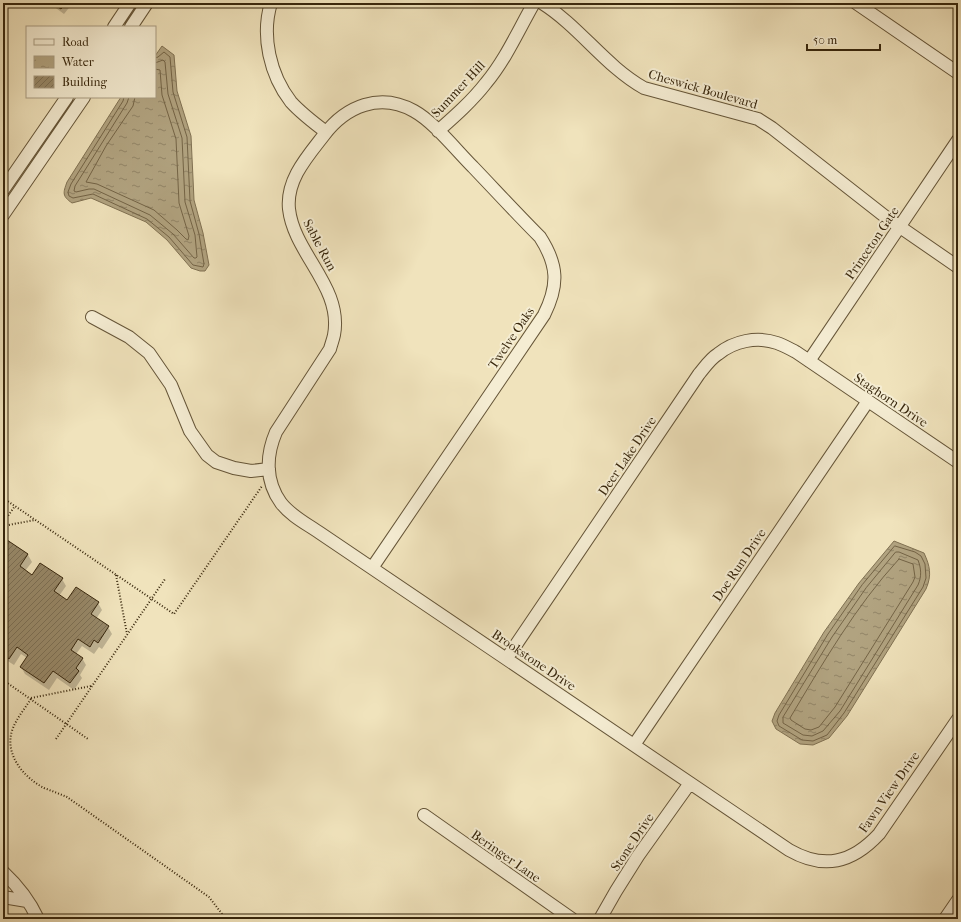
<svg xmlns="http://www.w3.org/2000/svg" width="961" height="922" viewBox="0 0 961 922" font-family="'IM FELL French Canon',serif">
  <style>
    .water { fill: url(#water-ripples); stroke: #807152 }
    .shadow { fill: #0003 }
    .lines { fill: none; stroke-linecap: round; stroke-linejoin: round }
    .shore { stroke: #746446; stroke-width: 1 }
    .building { fill: url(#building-hatch); stroke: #37260c }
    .minor-casing { stroke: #655538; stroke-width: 14 }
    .path { stroke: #37260c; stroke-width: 2; stroke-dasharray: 1 2; stroke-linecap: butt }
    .minor { stroke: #f5edd3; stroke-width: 12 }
    .labels { text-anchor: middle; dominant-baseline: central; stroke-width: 4; stroke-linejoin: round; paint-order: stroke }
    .street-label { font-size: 13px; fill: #37260c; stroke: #f5edd3 }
  </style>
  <defs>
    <pattern id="water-ripples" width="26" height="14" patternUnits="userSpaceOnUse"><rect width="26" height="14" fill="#b1a380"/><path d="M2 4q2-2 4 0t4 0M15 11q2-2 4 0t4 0" fill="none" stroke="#918567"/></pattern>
    <pattern id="building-hatch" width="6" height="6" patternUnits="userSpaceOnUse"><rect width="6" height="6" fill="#978868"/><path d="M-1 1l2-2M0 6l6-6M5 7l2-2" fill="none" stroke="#7c6f54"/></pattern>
  </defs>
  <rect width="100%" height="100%" fill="#f0e3bc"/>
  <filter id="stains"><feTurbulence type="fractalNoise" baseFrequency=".005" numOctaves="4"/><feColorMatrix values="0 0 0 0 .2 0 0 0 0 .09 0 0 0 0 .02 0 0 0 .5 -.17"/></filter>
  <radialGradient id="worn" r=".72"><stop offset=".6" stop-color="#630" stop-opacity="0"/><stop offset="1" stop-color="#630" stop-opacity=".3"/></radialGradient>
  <path class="water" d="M162,46l12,9 3,36 14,45 3,64 9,33 6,32 -4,6h-5l-9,-3 -24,-28 -21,-18 -55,-24 -19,5c-10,-7 -9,-10 -5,-21l54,-85h34v-41z
    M894,541l30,12c6,13 8,22 2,36l-79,127 -18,22 -16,7 -13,-1 -24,-15 -4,-8 3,-8 49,-81 35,-49z"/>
  <path class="shadow" d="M49,3h22l1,1 -8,10z
    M5,539l23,16 4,7 -7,9 7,5 30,3 4,7 -7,10 9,5 30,2 4,7 -6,9 12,8 4,7 -10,15 -3,-2 -5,7 -12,-8 -6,8 6,4 4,7 -6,10 2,3 -8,12 -17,-12 -8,12 -24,-16 -4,-7 6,-9 -6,-4 -7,11 -11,-7v-116z"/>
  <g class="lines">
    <path class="shore" d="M124,97l-1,4 -52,83 -3,8 1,4 4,2 20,-4 54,25 22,18 24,28 10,2 1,-3 -5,-30 -9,-33 -3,-64 -14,-45 -3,-35 -6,-5 -6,5 -3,1
      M129,97l-2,6 -52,83 -1,5 2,1 13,-3h5l56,26 23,19 21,24h2l1,-1 -2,-22 -10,-33 -3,-64 -14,-44 -3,-32 -2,-2 -8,3
      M135,97l-2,9 -27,40 -20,36 11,2 57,26 23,20 9,9 2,1 1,-4 -10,-33 -3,-64 -14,-44 -2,-25 -5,-1
      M895,546l20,6 6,4 4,8 1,14 -3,9 -79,126 -17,22 -14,6 -11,-1 -23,-14 -2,-5 2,-6 49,-81 34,-49z
      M896,552h3l19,8c3,8 4,16 0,25l-78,126 -17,20 -11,5 -9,-1 -20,-12v-6l49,-80 34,-49z
      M899,559l14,5 2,13 -2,5 -78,125 -16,20 -8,3 -6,-1 -14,-9 -1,-2c33,-55 65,-111 109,-159z"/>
  </g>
  <path class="building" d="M52,3h14l-5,6z
    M4,538l24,16 -8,12 12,9 8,-12 23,15 -9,13 13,9 9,-13 23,15 -8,12 18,12 -11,17 -4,-3 -4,7 -12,-8 -7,11 12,8 -7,10 3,3 -9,12 -17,-12 -9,12 -24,-16 8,-12 -11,-8 -8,12 -6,-5v-114z"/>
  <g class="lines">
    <g class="minor-casing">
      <path id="minor" d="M271,3c-10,33 -1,72 20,99 10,11 23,21 35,30
        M542,3c38,24 63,63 102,85l114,31 14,9 115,90 71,49
        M856,3l102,70
        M114,27l16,-24
        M131,27l16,-24
        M438,131c17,-15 34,-30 48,-48 20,-24 33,-54 48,-80
        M3,190l64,-93
        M3,215l81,-118
        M92,317l37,20 20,16 22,32 19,46 17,24 9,7 18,6 17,3 18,-2
        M809,361l149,-221
        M372,568l172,-253c15,-30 14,-50 -4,-78 -23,-23 -45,-47 -67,-70 -17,-17 -39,-45 -59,-56 -34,-19 -68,-5 -90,24 -17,22 -38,45 -35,74 5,45 54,78 45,126 -1,5 -3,10 -4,14l-54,83c-10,23 -11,49 5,71 10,13 26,21 39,30l469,317c35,20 63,13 90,-16l79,-115
        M507,658l192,-284c6,-7 11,-15 19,-20 16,-13 39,-18 59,-11 6,2 13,6 19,9l162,110
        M634,745l234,-344
        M424,815l148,104
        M3,872c14,13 27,30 35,47
        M3,897l24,4
        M600,919l16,-28 22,-35 52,-73
        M945,919l13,-19"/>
    </g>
    <path class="path" d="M3,230l3,-5
      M3,498l171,116 88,-128
      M3,523l12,-17
      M3,526l32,-6
      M116,575l11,59
      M3,680l85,59
      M31,698l60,-12
      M31,699c-6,9 -14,19 -18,29 -10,25 10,49 31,60 8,3 16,6 23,9l142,100 17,22
      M56,739l109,-160"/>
    <use href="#minor" class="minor"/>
  </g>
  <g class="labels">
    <g class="street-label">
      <text transform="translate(458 89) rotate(-47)">Summer Hill</text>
      <text transform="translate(703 89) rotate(16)">Cheswick Boulevard</text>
      <text transform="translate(872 243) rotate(-56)">Princeton Gate</text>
      <text transform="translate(320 245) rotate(62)">Sable Run</text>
      <text transform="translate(511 338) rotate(-56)">Twelve Oaks</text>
      <text transform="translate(891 400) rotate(34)">Staghorn Drive</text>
      <text transform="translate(627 456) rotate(-56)">Deer Lake Drive</text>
      <text transform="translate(739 565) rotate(-56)">Doe Run Drive</text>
      <text transform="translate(534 660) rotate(34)">Brookstone Drive</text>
      <text transform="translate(889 792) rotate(-55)">Fawn View Drive</text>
      <text transform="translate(632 842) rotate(-56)">Stone Drive</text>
      <text transform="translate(506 856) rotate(35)">Beringer Lane</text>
    </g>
  </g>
  <rect width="961" height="922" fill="none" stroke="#f0e3bc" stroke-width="16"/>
  <rect x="4" y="4" width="953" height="914" fill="none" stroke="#37260c" stroke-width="2"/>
  <rect x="8" y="8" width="945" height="906" fill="none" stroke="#37260c"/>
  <rect x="26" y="26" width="130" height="72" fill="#f5edd3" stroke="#a99d83"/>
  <rect x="34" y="39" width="20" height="6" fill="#f5edd3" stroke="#a99d83"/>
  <text x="62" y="46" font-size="12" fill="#37260c">Road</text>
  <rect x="34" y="56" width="20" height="12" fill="url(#water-ripples)" stroke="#a99d83"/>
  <text x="62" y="66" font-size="12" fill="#37260c">Water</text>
  <rect x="34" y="76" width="20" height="12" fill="url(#building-hatch)" stroke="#a99d83"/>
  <text x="62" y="86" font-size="12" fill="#37260c">Building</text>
  <path d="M807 44v6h73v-6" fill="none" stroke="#37260c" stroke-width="2"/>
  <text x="813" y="44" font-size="12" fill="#37260c" stroke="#f5edd3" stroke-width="3" paint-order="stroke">50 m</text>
  <rect width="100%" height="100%" filter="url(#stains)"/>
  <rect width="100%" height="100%" fill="url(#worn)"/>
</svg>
